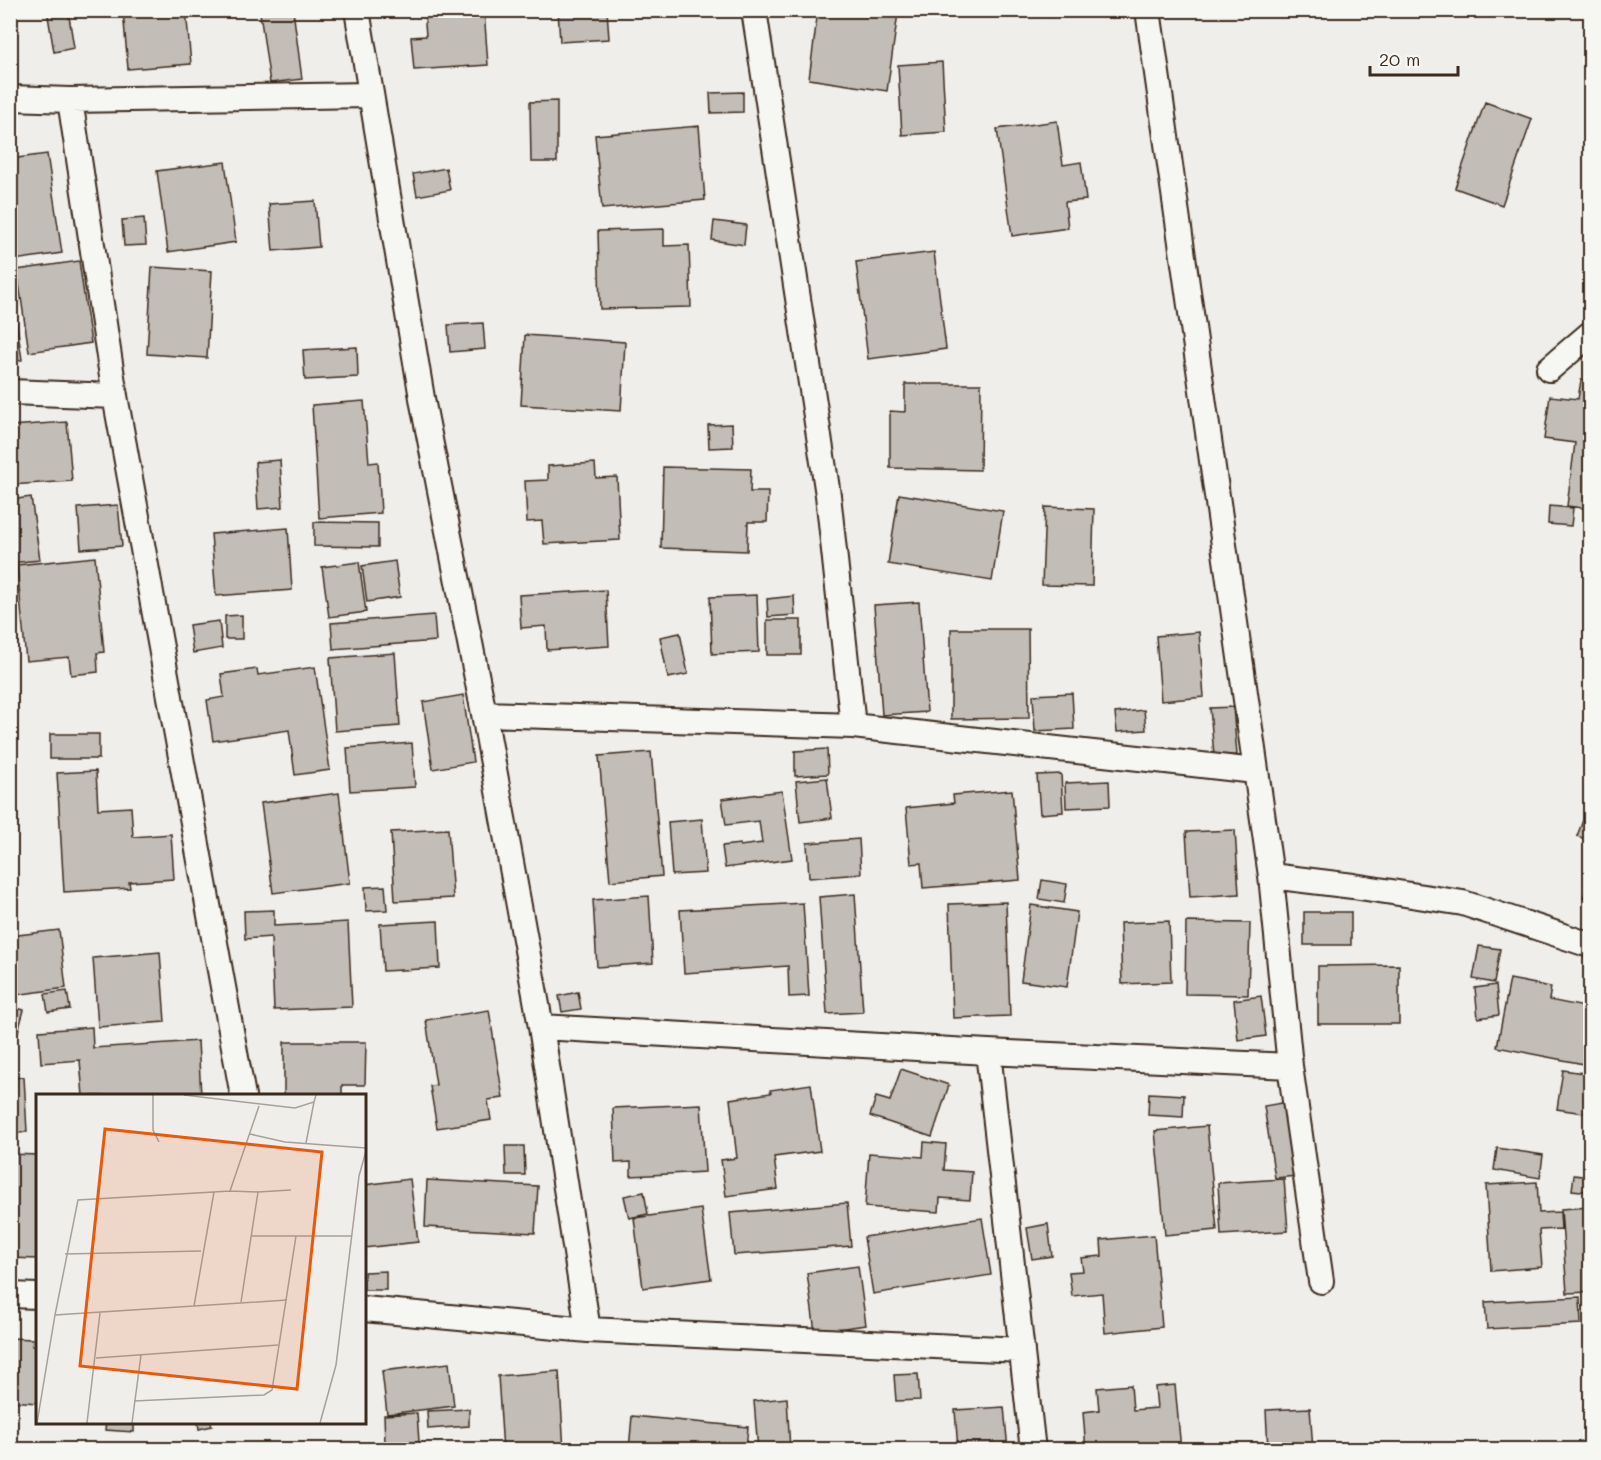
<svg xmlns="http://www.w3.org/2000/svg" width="1601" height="1460" viewBox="0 0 1601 1460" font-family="Mali,sans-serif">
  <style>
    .building { fill: #c2bdb7; stroke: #3b2a1e; stroke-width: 1.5 }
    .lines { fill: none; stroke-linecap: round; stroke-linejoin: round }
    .street-casing { stroke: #3b2a1e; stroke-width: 28 }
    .street { stroke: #f6f6f2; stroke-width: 24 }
    .inset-road { fill: none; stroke: #a7a098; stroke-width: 1.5 }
    .view { fill: #e8590c; fill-opacity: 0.15; stroke: #e8590c; stroke-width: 3 }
    .inset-edge { fill: none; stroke: #3b2a1e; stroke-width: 3 }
  </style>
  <rect width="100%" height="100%" fill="#efeeea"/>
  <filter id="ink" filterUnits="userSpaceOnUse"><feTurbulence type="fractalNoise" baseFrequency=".0167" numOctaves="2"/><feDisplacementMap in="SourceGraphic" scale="12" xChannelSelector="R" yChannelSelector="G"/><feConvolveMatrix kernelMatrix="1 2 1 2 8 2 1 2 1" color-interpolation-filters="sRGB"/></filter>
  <g filter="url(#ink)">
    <path class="building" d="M47,10h21l6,38 -20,4z
      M123,10h63l5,54 -63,5z
      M280,10h13l9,69 -32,4 -10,-70z
      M424,10h60l4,55 -74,5 -3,-33 15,-1z
      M558,10h49l2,29 -49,3z
      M818,10h61l19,3 -11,78 -78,-12z
      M1046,10h45l-44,7z
      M942,62l4,70 -44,3 -4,-70z
      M743,92v20l-32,1 -1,-20z
      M557,101v61h-26l-1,-60z
      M1485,102l47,17 -30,86 -47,-17z
      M1057,121l6,44 18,-3 5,38 -21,2 3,26 -56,8 -15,-107z
      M699,126l6,74 -103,9 -7,-74z
      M47,154l15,99 -48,7 -4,-27v-74z
      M225,162l11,80 -68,10 -11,-81z
      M446,168l4,22 -33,6 -4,-22z
      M315,201l4,46 -46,4 -4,-47z
      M144,218l2,27 -22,1 -2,-26z
      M714,221l32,4 -2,20 -32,-5z
      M664,229v17l25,-1 2,62 -91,2 -2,-78z
      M934,252l12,97 -78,10 -12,-97z
      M79,261l12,82 -62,9 -12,-82z
      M152,267l60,4 -5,87 -60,-4z
      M10,276l12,84 -12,2z
      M483,323l2,26 -35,3 -2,-27z
      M525,335l100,7 -4,69 -100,-6z
      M357,347l1,30 -53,3 -2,-30z
      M1581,380l9,1v128l-23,-3 8,-63 -31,-4 6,-43 28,3z
      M905,384h76l-1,86 -90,-2v-57l15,1z
      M364,401l5,62 9,-1 3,51 -62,5 -7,-113z
      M67,422l5,59 -62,4v-59z
      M732,424l1,23 -24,1 -1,-23z
      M280,460l3,47 -25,2 -3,-47z
      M595,463l1,15 21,-1 3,63 -76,4 -2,-23 -15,1 -2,-41 23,-1v-14z
      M663,467l88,2 -1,23h18l-1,30h-19l-1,29 -86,-3z
      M899,494l104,17 -11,70 -104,-17z
      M31,497l9,63 -30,3v-63z
      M118,505l4,41 -41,3 -3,-41z
      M1549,506l24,2 -2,18 -23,-2z
      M1045,507l49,2 -2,77 -50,-1z
      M314,522l64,1v24l-64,-1z
      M288,528l4,62 -76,6 -5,-62z
      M95,557l9,95 -7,1 1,19 -27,3 -2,-18 -43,4 -9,-96z
      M395,561l5,36 -33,5 -5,-36z
      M359,562l7,50 -37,5 -7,-50z
      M606,590l3,56 -62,4 -1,-24 -25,2 -2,-33z
      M757,595l2,57 -47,2 -2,-57z
      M794,596l1,19 -27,2 -1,-18z
      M919,602l8,110 -45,3 -8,-110z
      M242,615v24h-17v-23z
      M434,615l2,26 -103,8 -2,-26z
      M767,620h34v35h-34z
      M219,621l3,27 -29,5 -4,-28z
      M951,629h77l1,89 -78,1z
      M1199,632l5,65 -43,4 -5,-65z
      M680,633l8,41 -20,4 -8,-41z
      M395,653l5,73 -65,5 -5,-73z
      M315,667l15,103 -35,5 -6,-45 -76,11 -6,-41 17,-3 -3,-23 36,-5 1,6z
      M1072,693l2,36 -39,2 -2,-36z
      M463,695l10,67 -40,7 -10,-67z
      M1233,707l4,48 -23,1 -4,-48z
      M1144,710l2,20 -29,2 -2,-19z
      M50,734h49v25h-49z
      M412,743l3,44 -65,4 -3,-43z
      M827,749l1,25 -33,2v-25z
      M651,752l11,124 -52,5 -11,-125z
      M96,771l2,38 33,-2 2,30 38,-3 3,45 -45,3 1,6 -66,4 -7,-119z
      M1061,774l2,38 -23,2 -3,-39z
      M827,778l5,40 -32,4 -4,-41z
      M1109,781l1,25 -44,2 -1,-25z
      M1012,790l8,90 -97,8 -2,-25 -10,1 -5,-56 48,-5 -1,-8z
      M782,791l10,68 -67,9 -3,-22 18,-2v2l22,-3 -3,-22 -33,4 -4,-26z
      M339,793l11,90 -77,10 -12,-90z
      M1590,802v39l-13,-5z
      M702,819l4,54 -34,2 -4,-53z
      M448,829l5,69 -58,3 -4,-69z
      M1235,830l4,64 -49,3 -4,-65z
      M859,839l2,35 -52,4 -2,-35z
      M1590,879v22l-7,-3z
      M1042,880l25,4 -3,19 -25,-4z
      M385,886l2,24 -21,1 -1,-24z
      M855,894l8,118 -36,2 -8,-117z
      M649,896l4,67 -56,4 -4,-67z
      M1006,902l4,114 -57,2 -4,-114z
      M803,903l6,93 -20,1 -1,-31 -104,7 -4,-63z
      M1031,905l46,7 -10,75 -46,-6z
      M274,910v16l74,-4 4,85 -78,3 -3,-73 -26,2 -1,-28z
      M1304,912h47v33h-47z
      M438,921l2,47 -57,3 -3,-47z
      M1169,921l2,61 -49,2 -2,-61z
      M1186,922l64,1 -2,72 -63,-1z
      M59,930l7,58 -51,7 -5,-35v-24z
      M1479,946l21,3 -6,34 -21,-4z
      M160,952l5,70 -67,5 -5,-69z
      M1399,965v59h-81v-58z
      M1510,979l41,8 -2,13 41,8v47l-1,10 -92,-18z
      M1496,985l3,30 -21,3 -3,-30z
      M67,991l3,18 -22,3 -3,-18z
      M578,992l3,17 -19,3 -3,-16z
      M1261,996l5,40 -28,4 -4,-40z
      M10,1006l14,4 -7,25 -7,-2z
      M489,1010l14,88 -15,2 3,20 -54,8 -7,-42 6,-1 -10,-65z
      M92,1027l1,21 105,-7 3,55h-118l-3,-36 -39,3 -2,-32z
      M284,1042h82l-1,43h-23v11h-58z
      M901,1069l48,16 -17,52 -62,-21 6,-19 14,4z
      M1563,1070l27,4v40l-33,-5z
      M24,1077l3,55 -17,2v-56z
      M811,1084l9,67 -46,6 4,32 -52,7 -5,-36 16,-2 -7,-59 41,-6 -1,-3z
      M1149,1093l35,2 -1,22 -35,-2z
      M1287,1102l10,74 -22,2 -11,-72z
      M701,1104l4,68 -74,4v-14l-16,1 -2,-55z
      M1207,1126l10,104 -52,5 -10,-104z
      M1590,1129v22h-3z
      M924,1142l22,2 -2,26 28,2 -2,28 -30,-2 -1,14 -74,-5 4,-54 54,4z
      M505,1146h19l1,29h-19z
      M1497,1148l46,7 -3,23 -46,-8z
      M10,1154l28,1v104l-28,-1z
      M1574,1175l16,2v15l-18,-2z
      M410,1179l8,63 -54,6v-63z
      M1284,1179l4,52 -67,4 -3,-52z
      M427,1180l111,6 -3,47 -110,-6z
      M1537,1182l2,31 21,-1 1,17 -22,1 3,37 -51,4 -5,-86z
      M644,1192l4,22 -19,4 -5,-22z
      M847,1203l4,43 -117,9 -4,-42z
      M1590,1207v85l-23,1 -6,-84z
      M701,1209l10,70 -68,9 -9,-70z
      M982,1218l9,57 -118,19 -9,-57z
      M1048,1224l4,32 -20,3 -5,-31z
      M1154,1235l8,92 -57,6 -3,-40 -30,3 -3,-24 14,-1 -2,-13 21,-2 -1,-16z
      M858,1266l8,59 -51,7 -8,-59z
      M386,1271v19h-22v-18z
      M1580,1297l1,27 -94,5 -2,-27z
      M10,1338l23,1 -1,7h6v57l-28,-2z
      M449,1363l5,43 -67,8 -5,-43z
      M559,1371l5,79h-61l-5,-74z
      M918,1374l2,26 -24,1 -2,-26z
      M1131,1385l2,25 24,-2 -2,-21 20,-2 6,65h-95l-3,-38 16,-2 -2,-22z
      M787,1398l3,52h-32l-4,-49z
      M1004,1407l4,43h-50l-3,-40z
      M1310,1408l3,42h-45l-2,-40z
      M469,1409v17l-41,3 -1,-18z
      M417,1413l2,29 -34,1 -1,-28z
      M632,1416l116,11 -2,23h-117z
      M106,1422h28v10l-29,-2z
      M198,1422h13l1,4 -13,3z"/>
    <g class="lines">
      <g class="street-casing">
        <path id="street" d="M357,10l66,394 61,310 57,313 47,303
          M754,10l74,485 25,231
          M1148,10l123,866 82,10 110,17 127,42
          M10,98l60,2 300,-5
          M70,100l45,296 128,700
          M1549,369l41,-35
          M10,392l105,4
          M484,714l369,12 402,45
          M541,1027l447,25 302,14 -19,-190
          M988,1052l45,398
          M1290,1066l31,215
          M10,1295l28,1
          M364,1309l224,21 434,20"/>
      </g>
      <use href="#street" class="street"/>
    </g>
  </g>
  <g transform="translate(36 1094)">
    <rect width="330" height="330" fill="#efeeea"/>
    <path class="inset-road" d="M117,1v35l6,12M148,1l111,13 19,-6 2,-7M214,40l35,8 81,6M270,49l8,-41M194,97l28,1 -17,110M222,98l33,-2M216,142h100M29,160l136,-3M158,212l20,-114M19,221l23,-115 152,-9 29,-85M60,264l182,-13M98,307l130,-6 8,-5 24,-154M1,329l18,-108 232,-15M51,329l13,-110M96,329l9,-68M284,329l16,-58 23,-189 7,-25"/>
    <path class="view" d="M69,35l217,23 -25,237 -217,-23z"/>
    <rect width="330" height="330" class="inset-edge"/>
  </g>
  <rect width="1601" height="1460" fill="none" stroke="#f6f6f2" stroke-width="36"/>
  <rect x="18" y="18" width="1565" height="1424" fill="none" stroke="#3b2a1e" stroke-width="2" filter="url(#ink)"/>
  <path d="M1370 66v9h88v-9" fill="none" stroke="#3b2a1e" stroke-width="3"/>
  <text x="1379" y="66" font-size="18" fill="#3b2a1e" stroke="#f6f6f2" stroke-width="4.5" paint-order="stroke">20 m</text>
</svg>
